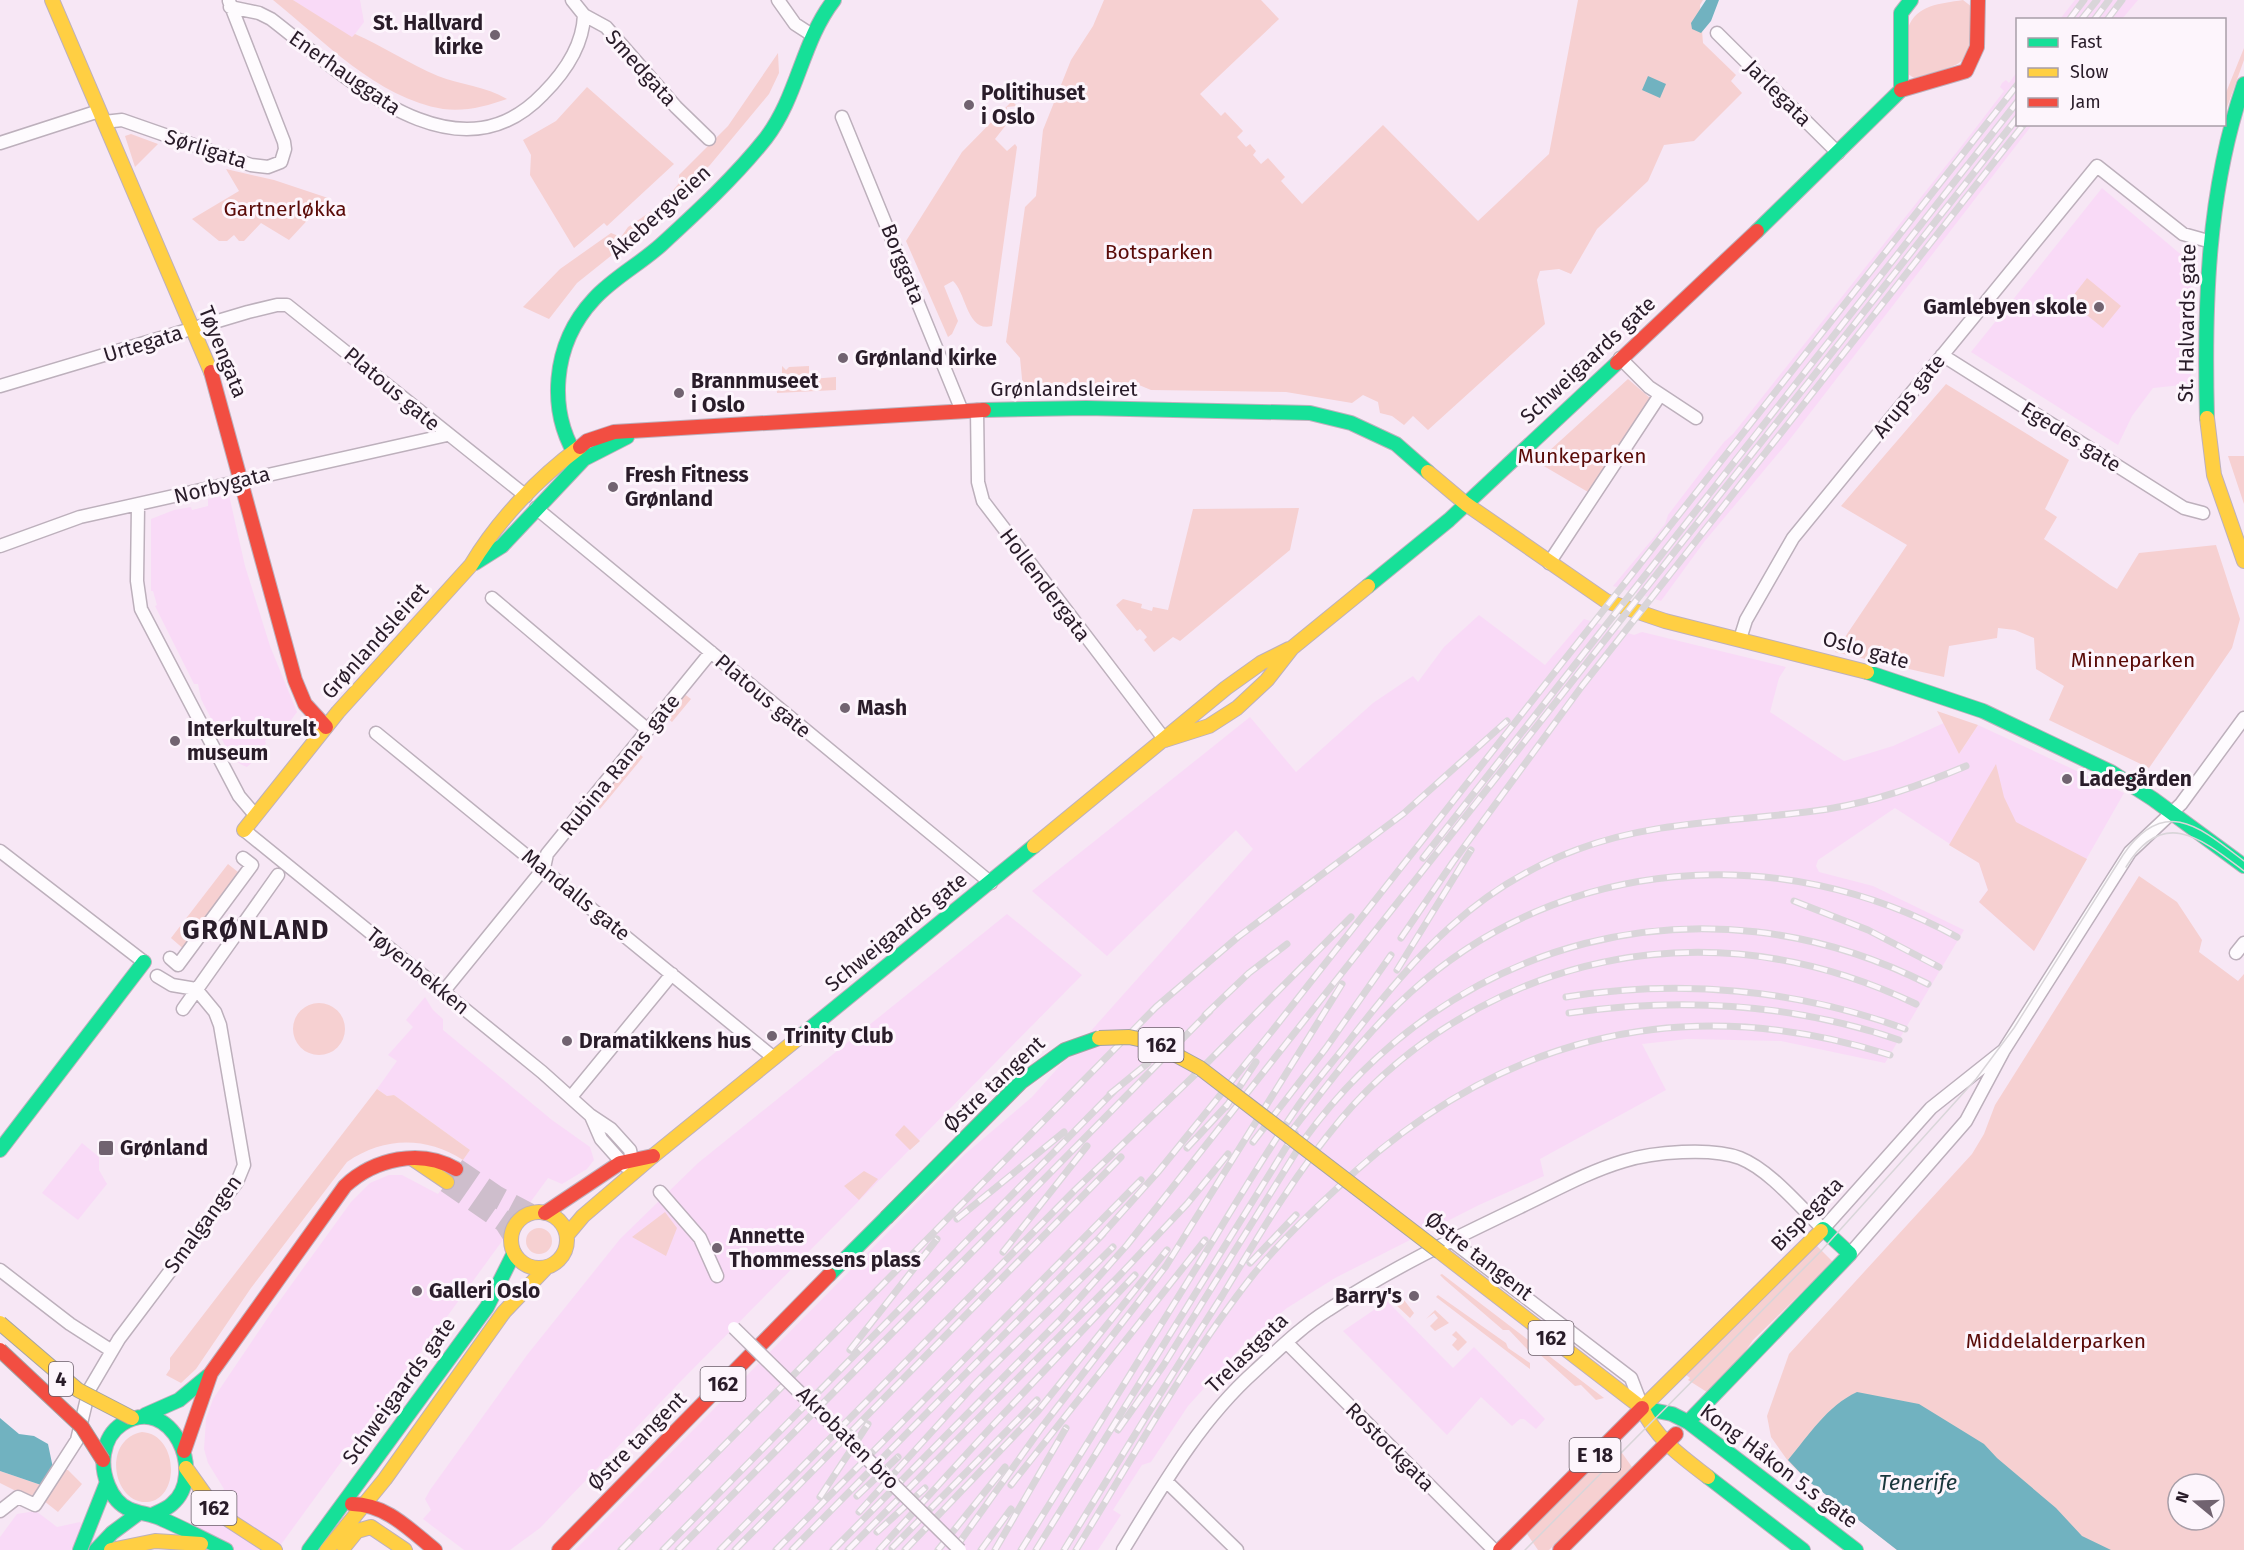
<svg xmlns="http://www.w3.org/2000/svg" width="2244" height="1550" viewBox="0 0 2244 1550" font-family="'Fira Sans',sans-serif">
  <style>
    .built { fill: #f9daf7 }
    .green { fill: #f6d0d1; fill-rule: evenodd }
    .water { fill: #71b2c0 }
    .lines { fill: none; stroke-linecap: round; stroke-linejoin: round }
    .highway-tunnel { stroke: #cebecc; stroke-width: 22; stroke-dasharray: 22 11; stroke-linecap: butt }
    .street-casing { stroke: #bdb0bc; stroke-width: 15 }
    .fast-casing { stroke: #bdb0bc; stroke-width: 16 }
    .slow-casing { stroke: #bdb0bc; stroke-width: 16 }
    .jam-casing { stroke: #bdb0bc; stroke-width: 16 }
    .street { stroke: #fefbfe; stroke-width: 12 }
    .fast { stroke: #16e098; stroke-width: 14 }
    .slow { stroke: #ffcf43; stroke-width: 14 }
    .jam { stroke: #f24e42; stroke-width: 14 }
    .tram { stroke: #d9d5d9; stroke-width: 1.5 }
    .rail-casing { stroke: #d9d5d9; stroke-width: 7 }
    .rail { stroke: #fdf5fc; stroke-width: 4.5; stroke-dasharray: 14; stroke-linecap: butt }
    .street-bridge-casing { stroke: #bdb0bc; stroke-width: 15; stroke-linecap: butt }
    .fast-bridge-casing { stroke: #a4a3a4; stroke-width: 16; stroke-linecap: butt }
    .slow-bridge-casing { stroke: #a4a3a4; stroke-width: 16; stroke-linecap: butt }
    .jam-bridge-casing { stroke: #a4a3a4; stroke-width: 16; stroke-linecap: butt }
    .street-bridge { stroke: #fefbfe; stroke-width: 12 }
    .fast-bridge { stroke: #16e098; stroke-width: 14 }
    .slow-bridge { stroke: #ffcf43; stroke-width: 14 }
    .jam-bridge { stroke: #f24e42; stroke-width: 14 }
    .poi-dot { fill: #716370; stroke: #fdf5fc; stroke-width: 2 }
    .labels { text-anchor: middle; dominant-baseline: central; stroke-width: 6; stroke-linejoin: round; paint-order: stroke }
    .shield { fill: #fdf5fc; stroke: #695d68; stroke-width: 1.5 }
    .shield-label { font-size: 20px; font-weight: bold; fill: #291c29 }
    .poi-label { font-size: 21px; font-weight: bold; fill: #291c29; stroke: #fdf5fc; text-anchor: start }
    .street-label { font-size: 21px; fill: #291c29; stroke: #fdf5fc }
    .park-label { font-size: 21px; fill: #5a0b08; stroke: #fdf5fc }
    .water-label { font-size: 22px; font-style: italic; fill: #19373c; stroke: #fdf5fc }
    .district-label { font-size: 27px; font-weight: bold; letter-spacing: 1.5px; fill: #291c29; stroke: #fdf5fc }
  </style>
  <rect width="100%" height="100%" fill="#f7e7f5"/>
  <path class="built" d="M293,0h67l4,22 -12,16z
    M2075,0h63l-16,19h-62z
    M2017,72l1,52 14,1 -245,318 -83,99 -43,59 -48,-15 52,-62 3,-9 56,-73 9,-8 231,-291 40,-52 -4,-4 2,-4 4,-3 3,3z
    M2102,188l89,75v121l-38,4 -21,28 -14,29 -147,-93z
    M229,495l16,71 25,80 27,66 -17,23 -6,-5 -9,11 1,2 -6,12 -13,12 -7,-3 -11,-11 -28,-54 -3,-15h-4l-39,-78 2,-1 -4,-14h-2v-72l23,-9 17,-3 1,3 16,-4v-7z
    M1479,615l66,50 39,-46 50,16 8,-3 144,35 -7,11 -9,34 74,49 49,-15 51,-23 15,31 19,-29 146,68 -90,158 -55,-49 9,-12 -9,-27 -84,-55 -77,52 -2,6 3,6 54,14 91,44 -79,133 -104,-22 -94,-2 -45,5 24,46 -126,69 4,17 -65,29 -144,73 -48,30 -42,35 -57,63 -37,56 -9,3 -29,45 8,5 -23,35h-523l389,-395 68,-58 221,-248 -17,-19 -129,126 -75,-65 218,-174 46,55 77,-69 40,-27 5,6 26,-35z
    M1007,914l75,61 -401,406 -141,147 -30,22h-46l-41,-31 8,-9 -6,-11 5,-9 97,-135 93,-116 78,-76z
    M425,997l8,13 10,9v11l109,90 38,27 4,13 -7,9 -25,15 -14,-6 -271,372h-95l42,-61 -16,-26 -4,-14 2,-30 7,-20 60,-89 78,-108 19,-19 19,-8h13l36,19 32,-44 -76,-55 -7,1 -10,-7 20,-28 -9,-6 25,-28 -7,-7z
    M82,1143l17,14v13l8,14 -29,36 -36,-27z
    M1387,1301l66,67 21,-21 71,72 -9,10 -12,-10h-4l-8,7 -31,-29 -34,38 -104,-104z
    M36,1511l21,16 23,-5 32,28h-112v-13l17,-23z"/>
  <path class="green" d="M273,0h20l59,37 3,-3c28,12 54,30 83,42 22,9 48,10 69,23 -20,7 -42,13 -64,10 -66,-11 -120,-69 -170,-109z
    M1104,0h157l18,19 -79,75 21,22 4,-4 18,19 -6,6 9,10 4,-3 6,7 -3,4 8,9 7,-6 17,19 -4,4 21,23 81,-79 95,96 71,-67 29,-154h125l-3,5 3,38 33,32 -5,6 11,12 -48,48 -30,4 -16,36 -51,48 -26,45 -12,-5 -19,2 -3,9 8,44 -117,106 -15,-14 -9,9 -12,-9 -12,-3 -2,-11 -15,-7 -11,8 -66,-11 -135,-2 -12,-5 -116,4 -3,-31 -14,-16 19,-135 11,-11 7,-66 28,-70 22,-34z
    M1963,0l9,7c-3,61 0,54 -58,71l-6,-4v-46c9,-24 32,-24 55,-28z
    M2244,48v12l-19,53v-18z
    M778,53l1,20 -10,21 -59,71 -58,58 -75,60 -28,36 -26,-12 37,-38 51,-36 10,4 7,-10 28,-19 2,1 21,-26v-8l49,-49z
    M587,87l87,77 -67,62 -3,-3 -30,25 -44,-73 1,-20 -8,-15 33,-19z
    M1012,101l5,5 -10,1 -1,18 -11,14 12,12 8,-7 2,3 -25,179c-25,7 -26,-34 -39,-45l-9,5 14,35 -6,13 -4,3 -42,-96 56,-89z
    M131,134l27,10 -23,23 -10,-31z
    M226,169l48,11 54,18 -39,42 -28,-17 -17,18h-5l-5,-6 -7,6h-8l-27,-22 47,-28z
    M2087,278l34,28 -18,22 -34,-27z
    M782,366l4,4 3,-3 20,-1v9l-3,2 4,4 1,-2 25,-2v13l-59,3 -1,-13 6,-2z
    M1628,379l22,19 -62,94 -51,-30z
    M1946,384l123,76 -24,49 12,8 -13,22 66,46 7,4 22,-36 77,-8 24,74 -8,29 -83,120 -100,-48 15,-34 -28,-17 -2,-31 -19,-8 -17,-2 -1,10 -48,8 -5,31 -109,-25 72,-107 -66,-39z
    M2228,456h16v48z
    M1299,508l-9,42 -110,91 -7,-4 -19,15 -10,-12 3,-3 -7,-8 -3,2 -21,-26 7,-6 19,5 -1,4 11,3 1,-4 15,3 25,-101z
    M683,693l8,6 -19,23 -7,-6z
    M1937,711l41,14 -19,29z
    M636,751l7,6 -43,52 -7,-6z
    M1996,764l8,33 12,25 71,37 -53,92 -55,-49 9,-12 -9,-27 -30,-18z
    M228,864l15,12 -57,75 -15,-13z
    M2139,876l38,26 25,38 -3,12 39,29 6,-7v576h-347l-90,-70 -19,-19 -17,-24 -4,-21 22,-62 183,-200 12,-20 11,-29zM2178,1484h36v36h-36z
    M293 1029a26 26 0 1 1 52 0a26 26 0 1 1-52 0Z
    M377,1089l10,7 7,-1 76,55 -7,10c-38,-24 -79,-23 -116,2l-96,126 -55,81 -15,14 -15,-8 4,-6v-11z
    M904,1125l16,16 -10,9 -15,-15z
    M864,1171l14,8 -19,21 -15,-14z
    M665,1212l12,16 -11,28 -34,-19z
    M526 1241a13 13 0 1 1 26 0a13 13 0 1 1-26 0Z
    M1815,1244l18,18 -80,78 -22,32 -21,22 -22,-14 2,-2 -5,-4z
    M1442,1274l162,124 -8,2 -15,-15 -6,1 -40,-36h-7l-19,-20h-6l-58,-50 -5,-5z
    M1438,1295l68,48 2,5 22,15v6l-94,-72z
    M1401,1296l13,17 -4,5 -16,-15z
    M1435,1310l14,13 -14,8 -5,-5 8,-8 -4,-5 -8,6z
    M1456,1331l11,11 -9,9 -6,-6 5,-6 -5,-4z
    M142,1432c36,2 39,66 6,70 -35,3 -47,-62 -6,-70z
    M1613,1448l4,4 3,-2 12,17 -83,83h-11l-11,-16z
    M64,1470h4l14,14 -24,28 -14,-11z
    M0,1471l41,14 -11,13 -30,-15z"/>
  <path class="water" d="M1706,0h13l-8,21 -10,12 -9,-4 -1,-6z
    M1648,76l18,8 -6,14 -18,-8z
    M1857,1392l62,12 65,40 13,14 59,50 26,28 29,14h-214l-90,-70 -19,-20c21,-25 39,-54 69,-68z
    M0,1418l19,16 15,2 14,8 5,24 -12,17 -41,-14z"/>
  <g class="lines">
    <path class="highway-tunnel" d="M456,1169l41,28 32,17
      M447,1182l58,40 7,11"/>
    <g class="street-casing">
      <path id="street" d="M572,0l12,15 22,12 70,80 33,32
        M778,0l17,24 17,11
        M230,7l29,6 12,6c72,55 184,167 272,75 22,-22 40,-48 41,-79
        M1717,33l121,120
        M842,117l120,294
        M104,122l18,-2 129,45 17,2 13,-5 4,-13 -1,-7 -55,-141
        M0,143l99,-32
        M1942,355l242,153 19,5
        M1620,358l29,29 47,31
        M0,386l248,-74 29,-7h10l239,191
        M977,410l1,72 5,19 182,239
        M138,506l-1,75 4,28 98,187 16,19
        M536,508l455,375
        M0,546l80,-29 367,-82
        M1549,563l111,-168
        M492,598l156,132
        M1740,639l6,-19 47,-82 304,-372 86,68 25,7
        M376,733l398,325
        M244,830l298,242 48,43 21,14 19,21 3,15
        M0,851l144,111
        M2236,953l8,-10
        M170,958l8,7 74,-100 -9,-7
        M443,992l101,-124 3,-14 164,-202
        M183,1009l95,-134
        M571,1097l101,-123
        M591,1116l10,23 24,27
        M660,1192l40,46 17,38
        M1452,1241l179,137 10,26
        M1850,1254l116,-133 38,-71 126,-198 51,-48 63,-86
        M0,1270l70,54 42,27
        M1287,1343l207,207
        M1166,1481l71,69
        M0,1511l18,-14 17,8 2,-3 40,-62 12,-50 30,-51 118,-157 7,-17 -24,-140 -5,-13 -19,-23 -24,-4 -15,-9
        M1123,1550c38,-62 77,-130 132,-179 23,-21 46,-44 73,-61 60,-40 127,-72 192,-103 34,-16 67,-35 104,-46 29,-9 87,-14 116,-3 30,12 60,49 83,71l108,-121 73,-58"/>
    </g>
    <g class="fast-casing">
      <path id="fast" d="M1901,90v-77l10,-13
        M1757,231l144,-141
        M984,410l102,-2 224,5 41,10 45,21 32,28
        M2207,418c-3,-113 0,-226 37,-334
        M580,462c-34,-50 -28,-118 14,-163 19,-21 46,-35 67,-54 37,-34 74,-68 105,-107 32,-42 36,-97 68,-138
        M475,563l27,-17 82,-87 43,-22
        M1368,586l81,-66 168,-157
        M1867,672l116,39 128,61 42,27 91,67
        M802,1035l232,-189
        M0,1150l144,-188
        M829,1275l57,-57
        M1642,1408l30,6 16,8 168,128
        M145,1415l34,-15 29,-24
        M1688,1422l162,-168 -27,-25 -2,2
        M1708,1477l95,73
        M152,1515c6,-3 15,-6 20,-11 35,-29 0,-112 -50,-80 -11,7 -16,17 -18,30 -3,19 6,47 25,55 11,5 24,5 35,11 21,9 41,20 62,30
        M80,1550l27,-68
        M96,1550l16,-17 27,-20
        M309,1550l178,-243 27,-54"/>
    </g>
    <g class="slow-casing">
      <path id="slow" d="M52,0l159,372
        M2207,418l7,57 30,86
        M1428,472l38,32 140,97 59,20 202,51
        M1165,740l44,-14 28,-18 30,-28 25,-32 76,-62
        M244,830l94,-118 133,-147c27,-45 67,-87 109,-118
        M1034,846l192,-158 35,-25 28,-14
        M413,1159l34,23
        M511 1240a28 28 0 1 1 56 0a28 28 0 1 1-56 0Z
        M567,1235l16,-19 70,-60 149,-121
        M1440,1252l202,156c15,32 39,48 66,69
        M1642,1408l179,-177
        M186,1468l32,45 57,37
        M344,1547l13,-16 14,-4 34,23
        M111,1550l44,-9 46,3
        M327,1550l58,-71 119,-167 41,-43"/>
    </g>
    <g class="jam-casing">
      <path id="jam" d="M1901,90l65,-19 11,-24 1,-47
        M1617,363l140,-132
        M211,372l84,308 10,24 21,23
        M580,447l7,-6 27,-9 370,-22
        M545,1213l75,-50 33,-7
        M184,1451l27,-78 134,-187c29,-27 75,-38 111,-17
        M352,1504c34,0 58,26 83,46
        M559,1550l270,-275
        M1500,1550l142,-142
        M1560,1550l116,-116"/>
    </g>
    <use href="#street" class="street"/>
    <use href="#fast" class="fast"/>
    <use href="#slow" class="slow"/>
    <use href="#jam" class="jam"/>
    <path class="tram" d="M2126,867c37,-61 76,-28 118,4
      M1525,1550l296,-299 155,-172 38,-51 109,-173c41,-60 77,-28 121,6"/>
    <g class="rail-casing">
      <path id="rail" d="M2069,20l15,-20
        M2081,20l16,-20
        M2094,20l15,-20
        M2107,20l15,-20
        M1423,858l595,-757
        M1794,901l74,29 71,37
        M1401,938l52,-76 129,-176 442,-562
        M1397,970l74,-120
        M1566,997c114,-18 231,-8 339,32
        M1569,1013c112,-16 222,-10 330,27
        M1205,1015l44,-42 38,-29
        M1110,1094l38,-31
        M1226,1107l30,-45
        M1287,1137c39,-50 76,-102 124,-145 151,-137 370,-152 546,-55
        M1253,1142l73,-94 65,-93
        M1187,1148l41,-44
        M957,1219l107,-87
        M1099,1238l59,-66 118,-146 742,-942
        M1003,1252l84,-106
        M1250,1263l46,-48
        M850,1350l87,-111
        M1118,1430l45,-64 140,-225c148,-204 398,-271 625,-157
        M1011,1485l194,-245
        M857,1496l41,-39
        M820,1497l48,-73
        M859,1512l118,-130 136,-135
        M877,1532l48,-44
        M892,1548l145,-148
        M621,1550l535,-543 82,-70 165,-123 104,-93
        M663,1550l452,-460
        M678,1550l532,-539
        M720,1550l355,-360 129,-124 147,-149
        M735,1550l386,-393
        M776,1550l365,-370
        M792,1550l311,-316
        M833,1550l228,-231 66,-74 891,-1128
        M848,1550l270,-273 69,-73 41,-50
        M879,1550l114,-125 142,-150
        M905,1550l133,-139 129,-161
        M938,1550l67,-83
        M954,1550l88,-123 124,-161 176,-282
        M981,1550l30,-41
        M995,1550l71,-122
        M1021,1550c59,-95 118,-190 177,-285 32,-52 63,-105 98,-156 17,-25 38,-48 56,-72 64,-82 124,-150 224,-187 82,-31 167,-28 252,-41 49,-8 93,-24 138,-43
        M1036,1550l259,-417
        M1064,1550c52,-85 104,-170 158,-254 37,-61 73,-122 119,-177 77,-91 189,-151 307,-164 94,-10 184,9 268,49
        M1076,1550c57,-92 110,-190 177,-275 24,-30 52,-57 80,-83 158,-153 345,-204 557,-137"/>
    </g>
    <use href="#rail" class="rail"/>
    <g class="street-bridge-casing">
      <path id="street-bridge" d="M734,1328l226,222"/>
    </g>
    <g class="fast-bridge-casing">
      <path id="fast-bridge" d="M886,1218l135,-136 44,-32 34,-12"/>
    </g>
    <g class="slow-bridge-casing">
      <path id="slow-bridge" d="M1099,1038l30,-1 23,5 48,26 240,184
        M0,1323l78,67 54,28"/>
    </g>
    <g class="jam-bridge-casing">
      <path id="jam-bridge" d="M0,1350l82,77 21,33"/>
    </g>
    <use href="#street-bridge" class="street-bridge"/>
    <use href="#fast-bridge" class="fast-bridge"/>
    <use href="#slow-bridge" class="slow-bridge"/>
    <use href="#jam-bridge" class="jam-bridge"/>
  </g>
  <g class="poi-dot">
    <circle cx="495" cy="35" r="6"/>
    <circle cx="969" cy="105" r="6"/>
    <circle cx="2099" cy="307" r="6"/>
    <circle cx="843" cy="358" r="6"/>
    <circle cx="679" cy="393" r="6"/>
    <circle cx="613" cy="487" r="6"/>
    <circle cx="845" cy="708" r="6"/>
    <circle cx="175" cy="741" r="6"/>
    <circle cx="2067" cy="779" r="6"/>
    <circle cx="772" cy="1036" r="6"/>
    <circle cx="567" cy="1041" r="6"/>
    <rect x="98" y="1140" width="16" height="16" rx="3"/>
    <circle cx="717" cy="1248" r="6"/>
    <circle cx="417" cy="1291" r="6"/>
    <circle cx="1414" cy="1296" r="6"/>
  </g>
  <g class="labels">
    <g class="shield">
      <rect x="1138.5" y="1028" width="45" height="34" rx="4.5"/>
      <rect x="1528.5" y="1321" width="45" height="34" rx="4.5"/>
      <rect x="49" y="1362" width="24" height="34" rx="4.5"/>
      <rect x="700.5" y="1367" width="45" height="34" rx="4.5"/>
      <rect x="1569.5" y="1438" width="51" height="34" rx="4.5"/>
      <rect x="191.5" y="1491" width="45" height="34" rx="4.5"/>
    </g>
    <g class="shield-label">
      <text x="1161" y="1045">162</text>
      <text x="1551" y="1338">162</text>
      <text x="61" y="1379">4</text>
      <text x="723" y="1384">162</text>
      <text x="1595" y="1455">E 18</text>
      <text x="214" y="1508">162</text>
    </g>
    <g class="poi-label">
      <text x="483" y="23" text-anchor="end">St. Hallvard<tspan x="483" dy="24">kirke</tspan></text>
      <text x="981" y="93">Politihuset<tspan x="981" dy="24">i Oslo</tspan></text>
      <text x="2087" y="307" text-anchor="end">Gamlebyen skole</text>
      <text x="855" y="358">Grønland kirke</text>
      <text x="691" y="381">Brannmuseet<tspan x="691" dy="24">i Oslo</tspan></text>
      <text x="625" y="475">Fresh Fitness<tspan x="625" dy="24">Grønland</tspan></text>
      <text x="857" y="708">Mash</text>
      <text x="187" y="729">Interkulturelt<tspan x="187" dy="24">museum</tspan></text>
      <text x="2079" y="779">Ladegården</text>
      <text x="784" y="1036">Trinity Club</text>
      <text x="579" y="1041">Dramatikkens hus</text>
      <text x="120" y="1148">Grønland</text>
      <text x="729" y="1236">Annette<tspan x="729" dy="24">Thommessens plass</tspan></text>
      <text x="429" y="1291">Galleri Oslo</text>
      <text x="1402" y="1296" text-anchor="end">Barry's</text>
    </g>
    <g class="street-label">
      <text transform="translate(641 68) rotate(48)">Smedgata</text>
      <text transform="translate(345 73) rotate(35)">Enerhauggata</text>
      <text transform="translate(1778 93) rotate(45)">Jarlegata</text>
      <text transform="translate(206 149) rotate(18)">Sørligata</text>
      <text transform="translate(660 212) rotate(-42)">Åkebergveien</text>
      <text transform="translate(903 264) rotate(68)">Borggata</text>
      <text transform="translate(2187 323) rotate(-89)">St. Halvards gate</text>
      <text transform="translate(143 344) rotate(-17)">Urtegata</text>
      <text transform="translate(223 352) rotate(68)">Tøyengata</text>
      <text transform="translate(1588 360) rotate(-43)">Schweigaards gate</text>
      <text transform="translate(392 389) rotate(40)">Platous gate</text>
      <text x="1064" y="389">Grønlandsleiret</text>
      <text transform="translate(1909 396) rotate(-51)">Arups gate</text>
      <text transform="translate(2071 437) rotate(32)">Egedes gate</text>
      <text transform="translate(222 485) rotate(-14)">Norbygata</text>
      <text transform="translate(1045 585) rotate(53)">Hollendergata</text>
      <text transform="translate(375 641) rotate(-48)">Grønlandsleiret</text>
      <text transform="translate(1866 650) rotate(16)">Oslo gate</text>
      <text transform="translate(763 696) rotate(40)">Platous gate</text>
      <text transform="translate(620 765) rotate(-51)">Rubina Ranas gate</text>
      <text transform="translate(576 895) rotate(39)">Mandalls gate</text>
      <text transform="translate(896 932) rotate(-39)">Schweigaards gate</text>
      <text transform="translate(418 971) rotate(39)">Tøyenbekken</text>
      <text transform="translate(994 1084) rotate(-43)">Østre tangent</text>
      <text transform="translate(1807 1214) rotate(-46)">Bispegata</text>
      <text transform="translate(203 1224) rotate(-54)">Smalgangen</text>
      <text transform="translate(1479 1256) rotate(38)">Østre tangent</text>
      <text transform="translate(1247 1353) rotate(-44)">Trelastgata</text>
      <text transform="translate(399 1391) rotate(-54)">Schweigaards gate</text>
      <text transform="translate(848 1438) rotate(45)">Akrobaten bro</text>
      <text transform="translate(637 1441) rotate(-45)">Østre tangent</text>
      <text transform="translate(1390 1447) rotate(45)">Rostockgata</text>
      <text transform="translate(1779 1466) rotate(37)">Kong Håkon 5.s gate</text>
    </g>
    <g class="park-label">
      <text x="285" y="209">Gartnerløkka</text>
      <text x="1159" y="252">Botsparken</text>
      <text x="1582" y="456">Munkeparken</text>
      <text x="2133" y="660">Minneparken</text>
      <text x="2056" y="1341">Middelalderparken</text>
    </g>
    <g class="water-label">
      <text x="1918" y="1482">Tenerife</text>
    </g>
    <g class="district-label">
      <text x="256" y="930">GRØNLAND</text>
    </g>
  </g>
  <rect x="2016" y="18" width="210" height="108" fill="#fdf5fc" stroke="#a89ea8" stroke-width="1.5"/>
  <rect x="2028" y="38" width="30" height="9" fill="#16e098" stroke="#a89ea8" stroke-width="1.5"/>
  <text x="2070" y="48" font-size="18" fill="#291c29">Fast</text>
  <rect x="2028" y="68" width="30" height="9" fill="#ffcf43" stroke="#a89ea8" stroke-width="1.5"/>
  <text x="2070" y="78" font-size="18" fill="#291c29">Slow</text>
  <rect x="2028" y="98" width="30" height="9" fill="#f24e42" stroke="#a89ea8" stroke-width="1.5"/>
  <text x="2070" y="108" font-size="18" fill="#291c29">Jam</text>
  <g transform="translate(2196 1502) rotate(289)"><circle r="28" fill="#fdf5fc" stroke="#a89ea8" stroke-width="1.5"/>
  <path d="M0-4.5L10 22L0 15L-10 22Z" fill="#716370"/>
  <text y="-9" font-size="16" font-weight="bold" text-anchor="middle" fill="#291c29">N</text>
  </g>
</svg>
